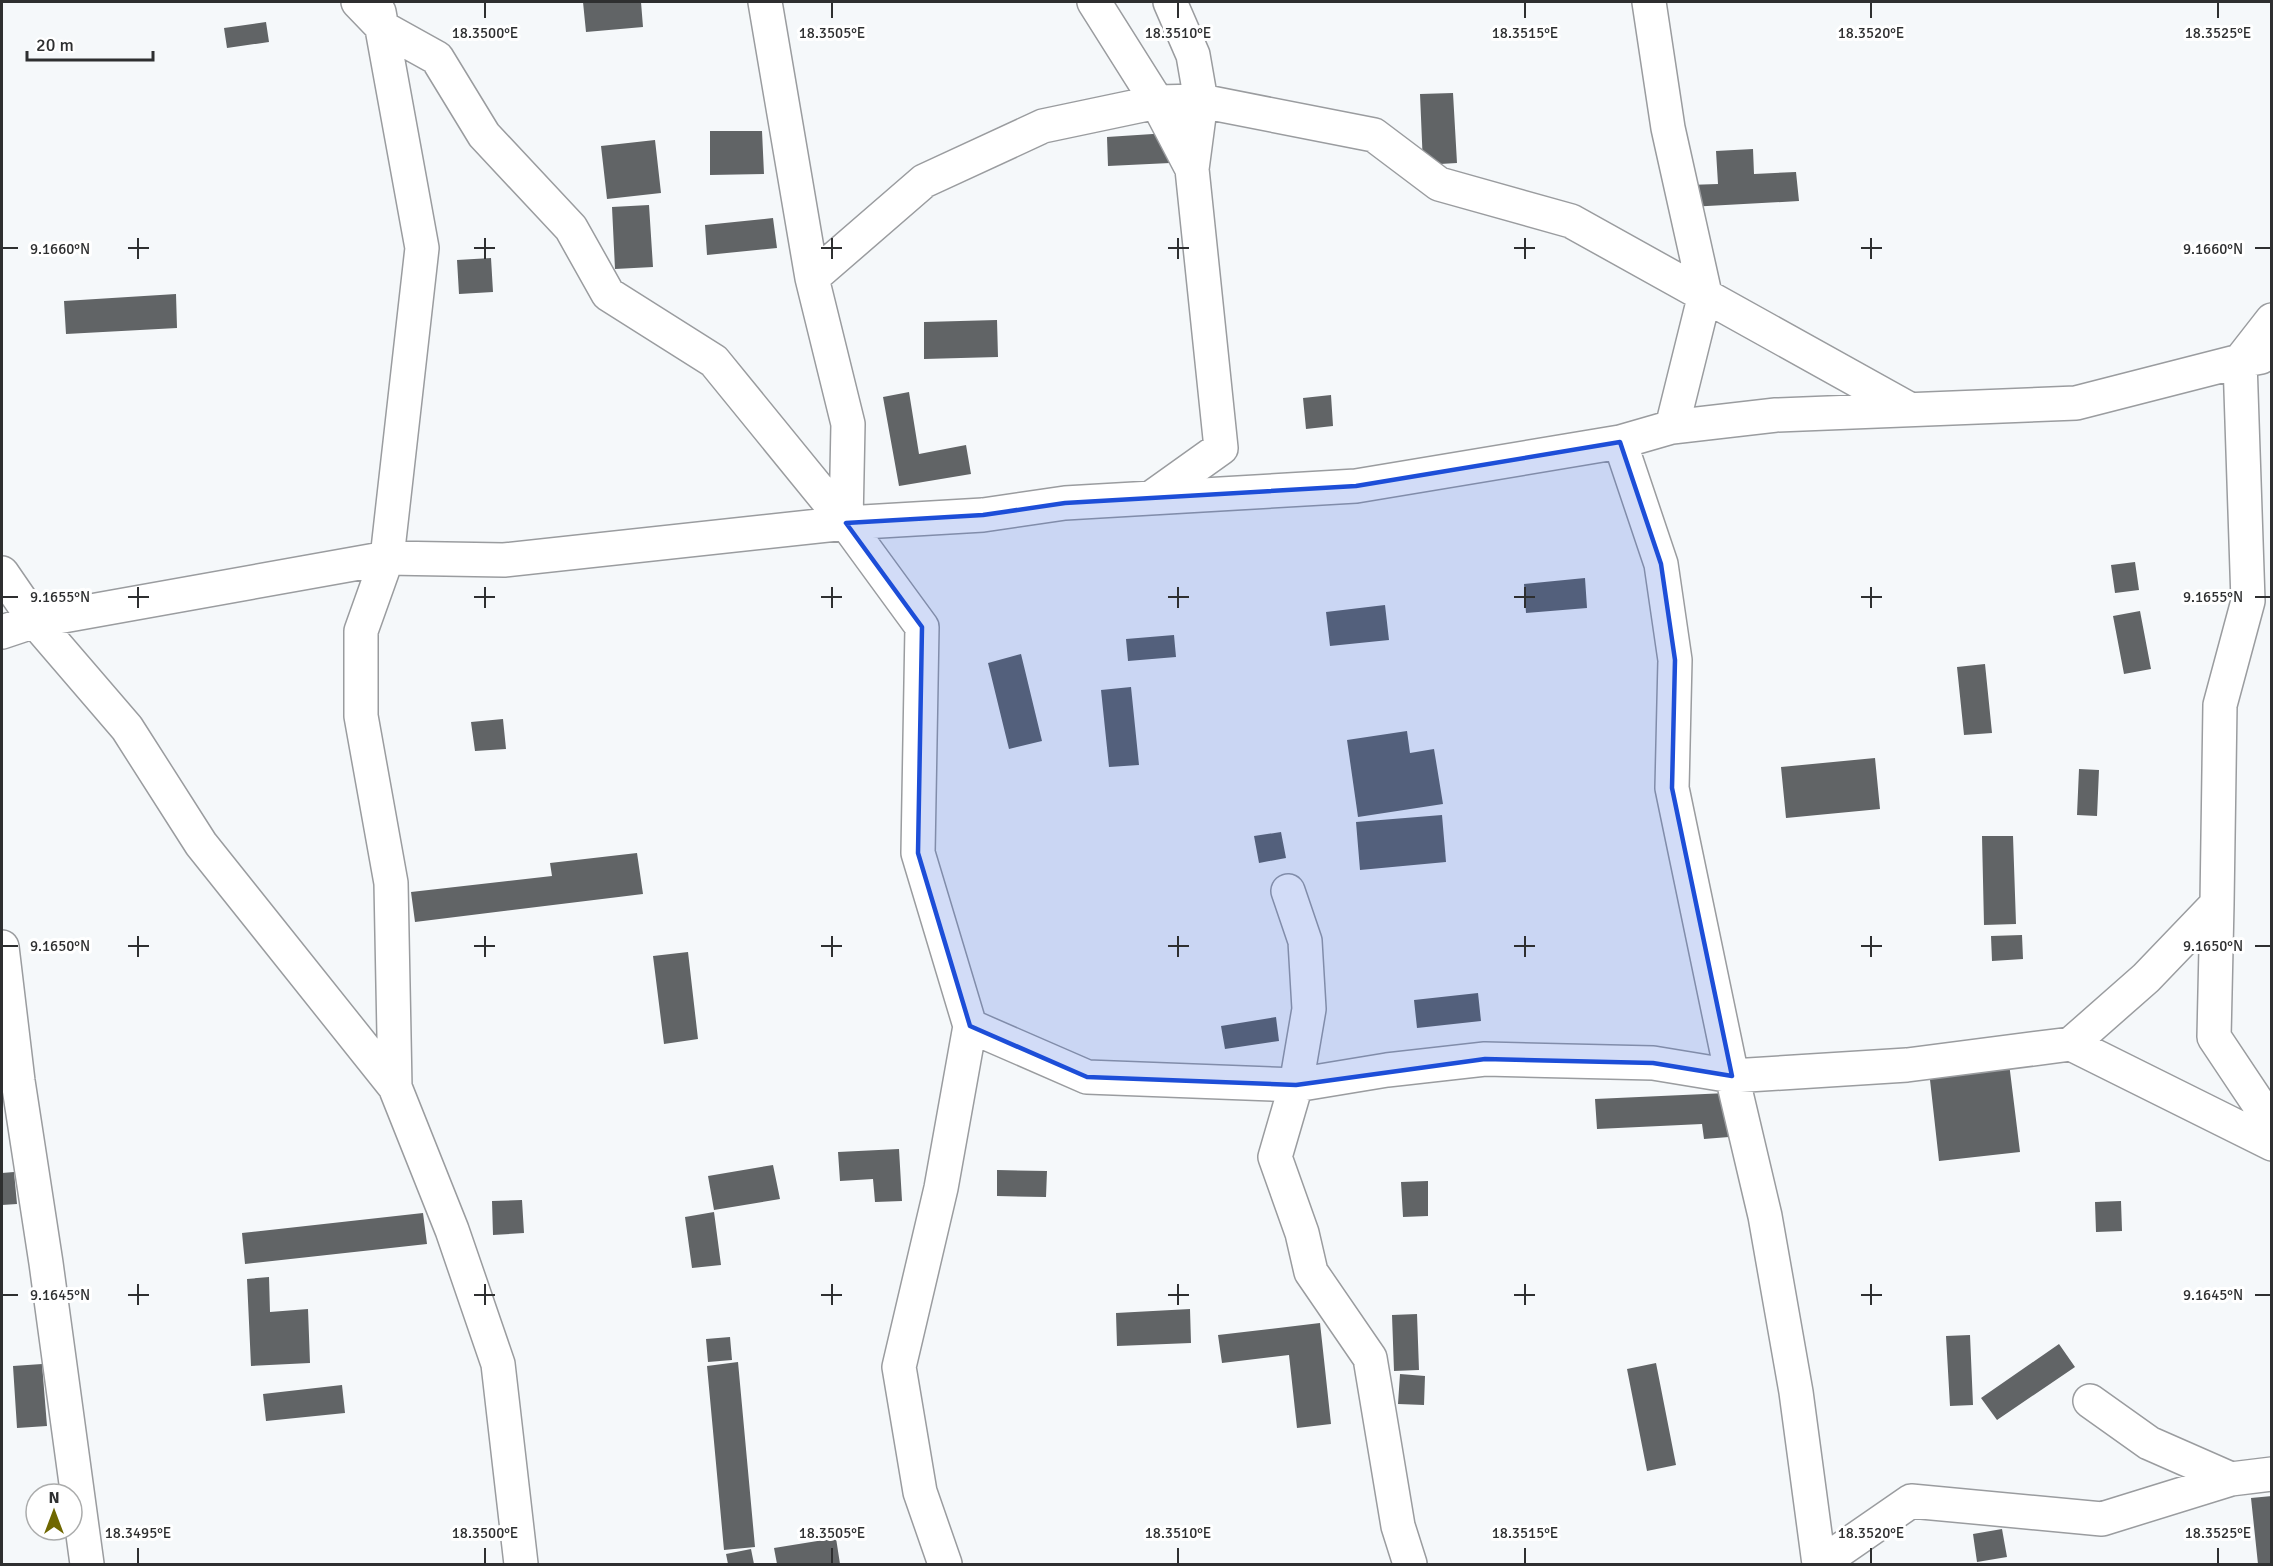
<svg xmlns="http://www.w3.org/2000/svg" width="2273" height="1566" viewBox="0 0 2273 1566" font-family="Signika,sans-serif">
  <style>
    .building { fill: #616466 }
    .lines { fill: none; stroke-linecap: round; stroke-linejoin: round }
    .minor-casing { stroke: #9a9c9f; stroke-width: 36 }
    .minor { stroke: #fff; stroke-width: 33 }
    .marked { fill: #1d4ed8; fill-opacity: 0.2; stroke: #1d4ed8; stroke-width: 4.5; stroke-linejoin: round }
    .ticks { fill: none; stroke: #2e2f30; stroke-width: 2 }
    .ticks-label { font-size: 15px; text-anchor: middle; fill: #2e2f30; stroke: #fff; stroke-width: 6; stroke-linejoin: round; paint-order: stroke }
  </style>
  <rect width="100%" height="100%" fill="#f5f8fa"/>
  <path class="building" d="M583,2h58l2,25 -57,5z
    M266,22l3,20 -42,6 -3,-20z
    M1453,93l4,70 -34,2 -3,-71z
    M710,131h52l2,43 -54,1z
    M1168,133l2,30 -62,3 -1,-29z
    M655,140l6,53 -54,6 -6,-53z
    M1753,149l1,25 42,-2 3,29 -110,6 -1,-22 30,-1 -2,-33z
    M649,205l4,62 -38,2 -3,-62z
    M773,218l4,30 -70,7 -2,-30z
    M491,258l2,34 -34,2 -2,-34z
    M176,294l1,34 -111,6 -2,-33z
    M997,320l1,37 -74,2v-37z
    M909,392l10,62 47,-9 5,29 -72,12 -16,-89z
    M1331,395l2,31 -27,3 -3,-31z
    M2135,562l4,28 -24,3 -4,-28z
    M1585,578l2,30 -61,5 -2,-29z
    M1385,605l4,35 -59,6 -4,-34z
    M2140,611l11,58 -27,5 -11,-58z
    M1174,635l2,22 -48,4 -2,-22z
    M1021,654l21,87 -33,8 -21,-86z
    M1985,664l7,69 -28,2 -7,-68z
    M1131,687l8,78 -30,2 -8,-77z
    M503,719l3,30 -31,2 -4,-29z
    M1407,731l3,22 24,-4 9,55 -85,13 -11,-77z
    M1875,758l5,51 -94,9 -5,-51z
    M2079,769l20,1 -2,46 -20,-1z
    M1442,815l4,47 -86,8 -4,-48z
    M1281,832l5,26 -27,5 -5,-27z
    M1982,836h31l3,88 -32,1z
    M637,853l6,41 -228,28 -4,-30 141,-16 -2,-13z
    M2022,935l1,24 -31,2 -1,-25z
    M688,952l10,87 -34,5 -11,-88z
    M1478,993l3,28 -64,7 -3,-28z
    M1276,1017l3,24 -54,8 -4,-23z
    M2009,1063l11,89 -81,9 -10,-90z
    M1727,1093l2,44 -25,2 -2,-15 -105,5 -2,-30z
    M899,1149l3,52 -27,1 -2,-23 -33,2 -2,-29z
    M773,1165l7,34 -66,11 -6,-34z
    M997,1170l50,1 -1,26 -49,-1z
    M14,1172l3,32 -15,1v-32z
    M1428,1181v35l-25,1 -2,-35z
    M522,1200l2,33 -31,2 -1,-34z
    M2121,1201l1,30 -26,1 -1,-30z
    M714,1212l7,53 -29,3 -7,-51z
    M423,1213l4,31 -182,20 -3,-31z
    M269,1277l1,35 38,-3 2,54 -59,3 -4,-87z
    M1190,1309l1,34 -74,3 -1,-33z
    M1417,1314l2,56 -25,1 -2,-56z
    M1320,1323l11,101 -34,4 -8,-73 -67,8 -4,-28z
    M1970,1335l3,70 -23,1 -4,-70z
    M730,1337l2,23 -24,2 -2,-23z
    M2059,1344l16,23 -78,53 -16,-22z
    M738,1362l17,185 -31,3 -17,-184z
    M1656,1363l20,102 -29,6 -20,-102z
    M42,1364l5,62 -30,2 -4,-62z
    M1400,1374l25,2 -1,29 -26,-1z
    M342,1385l3,28 -79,8 -3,-27z
    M2272,1496v68h-14l-7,-66z
    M2002,1529l5,28 -30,5 -4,-28z
    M836,1538l4,26h-63l-3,-16z
    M751,1549l3,15h-26l-2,-10z"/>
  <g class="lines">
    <g class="minor-casing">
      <path id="minor" d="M358,2l25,26 54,30 47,77 87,93 37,66 106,67 132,162 76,104 -4,226 52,173 -29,162 -42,179 21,125 25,72
        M765,2l47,276 36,146 -2,99
        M1094,2l63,100 35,67 29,279 -70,50
        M1170,2l23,53 8,46 -9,68
        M1649,2l19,126 37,166 -33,133
        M379,12l43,236 -35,310 -26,73v85l30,167 4,204
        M812,278l112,-97 119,-55 114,-24 44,-1 173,34 65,49 132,37 338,188
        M1620,442l41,122 14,96 -3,128 60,288 33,140 31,176 23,172
        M2,573l33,48 92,107 74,116 194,243 57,143 46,134 23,200
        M2,632l33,-11 352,-63 117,2 342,-37 137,-8 82,-12 291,-17 264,-44 52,-15 104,-12 300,-12 164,-42 32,-41
        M1288,891l17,50 4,68 -13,76 -21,72 27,76 9,39 59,86 28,168 12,38
        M2217,904l-3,133 58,87
        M2,947l16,134 28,182 41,301
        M970,1026l117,51 209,8 91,-15 98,-11 168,4 79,13 175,-11 164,-21 201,100
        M2071,1044l75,-66 71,-74 3,-199 28,-104 -8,-240 21,-4
        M2090,1401l59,42 82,36
        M1820,1564l91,-63 191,18 129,-40 41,-5"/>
    </g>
    <use href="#minor" class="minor"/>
  </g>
  <path class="marked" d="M1620,442l41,122 14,96 -3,128 60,288 -79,-13 -168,-4 -189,26 -209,-8 -117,-51 -52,-173 4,-226 -76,-104 137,-8 82,-12 291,-17z"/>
  <path class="ticks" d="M485,3v15M832,3v15M1178,3v15M1525,3v15M1871,3v15M2218,3v15M138,238v21M485,238v21M832,238v21M1178,238v21M1525,238v21M1871,238v21M3,248h15M128,248h21M474,248h21M821,248h21M1168,248h21M1514,248h21M1861,248h21M2255,248h15M138,587v21M485,587v21M832,587v21M1178,587v21M1525,587v21M1871,587v21M3,597h15M128,597h21M474,597h21M821,597h21M1168,597h21M1514,597h21M1861,597h21M2255,597h15M138,936v21M485,936v21M832,936v21M1178,936v21M1525,936v21M1871,936v21M3,946h15M128,946h21M474,946h21M821,946h21M1168,946h21M1514,946h21M1861,946h21M2255,946h15M138,1284v21M485,1284v21M832,1284v21M1178,1284v21M1525,1284v21M1871,1284v21M3,1295h15M128,1295h21M474,1295h21M821,1295h21M1168,1295h21M1514,1295h21M1861,1295h21M2255,1295h15M138,1548v15M485,1548v15M832,1548v15M1178,1548v15M1525,1548v15M1871,1548v15M2218,1548v15"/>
  <g class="ticks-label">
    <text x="485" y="38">18.3500°E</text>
    <text x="832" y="38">18.3505°E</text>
    <text x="1178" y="38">18.3510°E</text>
    <text x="1525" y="38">18.3515°E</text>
    <text x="1871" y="38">18.3520°E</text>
    <text x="2218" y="38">18.3525°E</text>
    <text x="60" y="254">9.1660°N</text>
    <text x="2213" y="254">9.1660°N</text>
    <text x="60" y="602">9.1655°N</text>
    <text x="2213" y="602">9.1655°N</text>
    <text x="60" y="951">9.1650°N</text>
    <text x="2213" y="951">9.1650°N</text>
    <text x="60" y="1300">9.1645°N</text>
    <text x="2213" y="1300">9.1645°N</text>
    <text x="138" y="1538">18.3495°E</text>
    <text x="485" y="1538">18.3500°E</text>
    <text x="832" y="1538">18.3505°E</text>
    <text x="1178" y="1538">18.3510°E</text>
    <text x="1525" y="1538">18.3515°E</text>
    <text x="1871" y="1538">18.3520°E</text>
    <text x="2218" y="1538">18.3525°E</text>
  </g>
  <rect width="2273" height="1566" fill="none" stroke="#2e2f30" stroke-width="6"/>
  <g transform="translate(54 1512)"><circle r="28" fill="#ffffff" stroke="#abacac" stroke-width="1.5"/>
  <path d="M0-4.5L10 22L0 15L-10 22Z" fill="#6f6700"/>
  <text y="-9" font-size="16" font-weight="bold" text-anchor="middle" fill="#2e2f30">N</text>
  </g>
  <path d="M27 51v9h126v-9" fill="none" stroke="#2e2f30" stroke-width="3"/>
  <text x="36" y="51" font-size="18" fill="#2e2f30" stroke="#ffffff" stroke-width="4.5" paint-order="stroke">20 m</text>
</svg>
